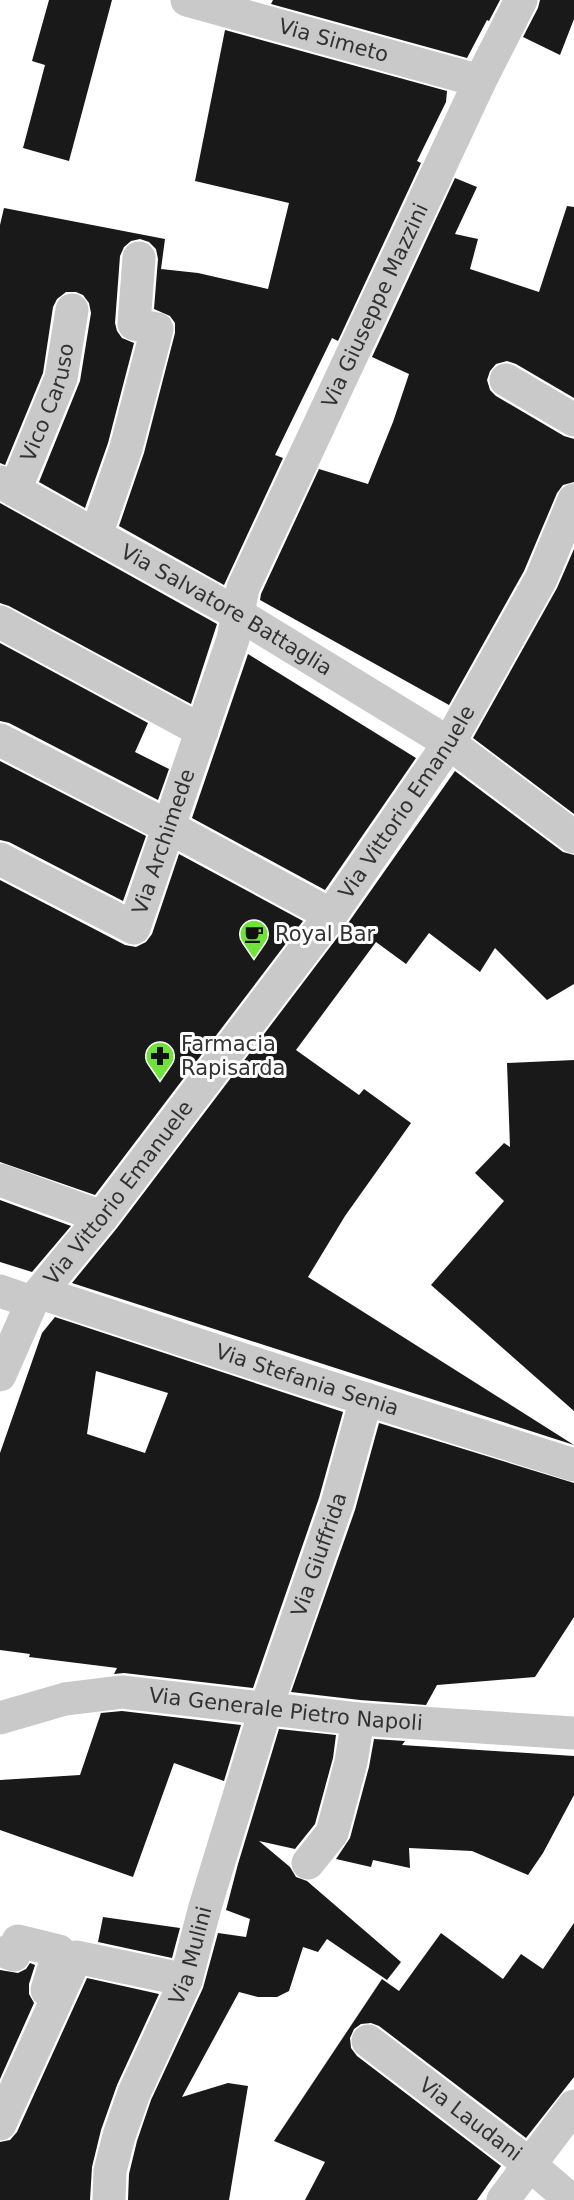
<svg xmlns="http://www.w3.org/2000/svg" width="574" height="2200" viewBox="0 0 574 2200" font-family="'DejaVu Sans',sans-serif">
  <style>
    .building { fill: #191919; fill-rule: evenodd }
    .lines { fill: none; stroke-linecap: round; stroke-linejoin: round }
    .minor { stroke: #c9c9c9; stroke-width: 33 }
    .labels { text-anchor: middle; dominant-baseline: central; stroke-width: 6; stroke-linejoin: round; paint-order: stroke }
    .street-label { font-size: 21px; fill: #323232; stroke: #fff }
    .poi-label { font-size: 21px; fill: #323232; stroke: #fff; text-anchor: start }
  </style>
  <rect width="100%" height="100%" fill="#fff"/>
  <path class="building" d="M49,0h63l-43,161 -46,-13 22,-83 -13,-4z
    M273,0h227l-11,21 -2,-1 -20,38 -196,-54z
    M540,0h34v19l-14,36 -37,-18 15,-29z
    M225,30l222,61 -1,11 -29,59 4,2 -83,178 -6,-3 -57,117 8,3 -59,127 -105,-59 25,-73 31,-120v-10l-5,-7 -16,-7 4,-50 -2,-10 -7,-7 -9,-3 -9,2 -7,6 -4,9 -5,67 2,8 5,7 12,5 -26,100 -23,65 -46,-26 41,-101 11,-68 -2,-10 -6,-8 -7,-3h-10l-9,7 -4,8 -10,66 -38,92 -5,-2v-238l4,-17 161,31 -4,30 37,4 70,16 21,-86 -94,-22z
    M455,178l22,9 -22,47 23,5 -8,30 69,23 28,-86 7,1v191l-58,-34 -9,-3 -11,3 -6,7 -3,9 3,10 6,6 68,40 10,3v43l-11,3 -6,8 -33,78 -75,134 -189,-105 1,-6 58,-125 49,15 25,-62 16,-48 -37,-17z
    M0,503l217,121 -26,80 -182,-98 -9,-3z
    M574,549v265l-101,-76 84,-150z
    M0,643l148,80 -13,29 34,17 -11,31 -149,-77 -9,-2z
    M248,654l168,104 -91,132 -133,-72z
    M0,761l146,75 -23,65 -114,-59 -9,-2z
    M455,771l108,81 11,3v129l-27,16 -52,-52 -15,24 -51,-39 -23,31 -30,-22 -80,108 63,45 5,-6 47,34 -66,93 -37,61 266,168 -502,-162 45,-55 229,-302z
    M179,854l124,67 -208,274 -95,-33v-282l125,65 11,2 10,-5 6,-8z
    M574,1060v351l-143,-126 73,-84 -29,-28 29,-30 6,4 -3,-84z
    M0,1200l71,26 -39,46 -32,-10z
    M55,1317l288,95 -24,86 -66,190 -129,-15 -10,1 3,-6 -88,-11 1,-3 -30,-4v-197l42,-120zM96,1371l72,22 -23,60 -58,-19z
    M379,1423l195,60v134l-39,60 -98,8 -11,20 -66,-5 -69,-8 64,-182z
    M122,1711l119,14 -17,56 -50,-18 -41,114 -133,-47v-50l80,-5 21,-62z
    M279,1729l57,6 -3,23 -18,66 -20,25 -36,-8 31,26 6,10 11,4 94,81 -14,18 -60,-41 -9,13 -15,-5 -14,44 -12,6h-19l-19,-5 -57,105 46,-14 20,3 -19,114h-101l1,-26 8,-33 14,-41 52,-112 15,-55 28,4 4,-18 -24,-9 12,-46z
    M374,1739l31,2 -3,4 172,11v39l-31,58 -15,22 -56,-24 -63,-3 1,20 -37,-8 -2,7 -35,-8 14,-21 19,-71z
    M103,1917l77,11 -8,30 -74,-16z
    M574,1923v154l-48,61 -147,-112 -8,-3 -10,1 -7,5 -4,9 1,10 6,8 144,110 -24,34h-172l20,-38 -51,-21 108,-162 17,12 42,-58 62,46 18,-25 22,15z
    M30,1963l5,2 -6,19v10l5,9 -34,76v-109l18,3 8,-4z
    M87,1978l72,16 -42,91 -16,45 -9,37 -2,33h-90v-58l10,-2 7,-8z"/>
  <g class="lines">
    <g class="minor">
      <path id="s1" d="M187,0l293,81"/>
      <path d="M506,380l68,40"/>
      <path id="s2" d="M0,482l238,132 211,129 125,94"/>
      <path id="s3" d="M15,490l46,-112 11,-68"/>
      <path d="M96,535l30,-87 31,-119 -23,-5 5,-66"/>
      <path d="M0,622l202,109"/>
      <path d="M0,740l169,87 162,88"/>
      <path id="s4" d="M0,859l134,69 99,-289 10,-51 237,-507 41,-81"/>
      <path d="M0,1180l102,37"/>
      <path d="M0,1291l32,11"/>
      <path id="s5" d="M41,1293l252,83 281,89"/>
      <path id="s6" d="M0,1375l32,-73 70,-85 229,-302 118,-172 92,-164 33,-79"/>
      <path id="s7" d="M0,1718l65,-19 57,-7 236,27 216,14"/>
      <path d="M308,1863l24,-30 19,-71 7,-43"/>
      <path d="M6,1952l8,3 4,-14 41,10 -12,39"/>
      <path id="s8" d="M368,2041l161,123 42,36"/>
      <path d="M0,2124l76,-167 110,23"/>
      <path id="s9" d="M109,2200l1,-29 9,-35 15,-43 52,-113 19,-73 61,-199 71,-204 29,-105"/>
      <path d="M503,2200l71,-94"/>
    </g>
  </g>
  <defs>
    <g id="cafe-pin" transform="scale(1.5)"><path d="M0 17L-7.5 6A9.5 9.5 0 1 1 7.5 6Z" fill="#70e33a" stroke="#fff"/><path d="M-5.5-4.5H6V0H3Q3 3.5 0 3.5H-2.5Q-5.5 3.5-5.5 0ZM3-3.2v2h1.7v-2ZM-6 4.5H4V6H-6Z" fill="#111"/></g>
    <g id="pharmacy-pin" transform="scale(1.5)"><path d="M0 17L-7.5 6A9.5 9.5 0 1 1 7.5 6Z" fill="#70e33a" stroke="#fff"/><path d="M-2-6h4v4h4v4h-4v4h-4v-4h-4v-4h4Z" fill="#111"/></g>
  </defs>
  <g fill-rule="evenodd">
    <use href="#cafe-pin" x="254" y="934"/>
    <use href="#pharmacy-pin" x="160" y="1056"/>
  </g>
  <g class="labels">
    <g class="street-label">
      <text stroke="none"><textPath href="#s1" startOffset="152">Via Simeto</textPath></text>
      <text stroke="none"><textPath href="#s4" startOffset="820">Via Giuseppe Mazzini</textPath></text>
      <text stroke="none"><textPath href="#s3" startOffset="94">Vico Caruso</textPath></text>
      <text stroke="none"><textPath href="#s2" startOffset="260">Via Salvatore Battaglia</textPath></text>
      <text stroke="none"><textPath href="#s6" startOffset="705">Via Vittorio Emanuele</textPath></text>
      <text stroke="none"><textPath href="#s4" startOffset="242">Via Archimede</textPath></text>
      <text stroke="none"><textPath href="#s6" startOffset="219">Via Vittorio Emanuele</textPath></text>
      <text stroke="none"><textPath href="#s5" startOffset="280">Via Stefania Senia</textPath></text>
      <text stroke="none"><textPath href="#s9" startOffset="681">Via Giuffrida</textPath></text>
      <text stroke="none"><textPath href="#s7" startOffset="290">Via Generale Pietro Napoli</textPath></text>
      <text stroke="none"><textPath href="#s9" startOffset="260">Via Mulini</textPath></text>
      <text stroke="none"><textPath href="#s8" startOffset="129">Via Laudani</textPath></text>
    </g>
    <g class="poi-label">
      <text x="275" y="934">Royal Bar</text>
      <text x="181" y="1044">Farmacia<tspan x="181" dy="24">Rapisarda</tspan></text>
    </g>
  </g>
</svg>
